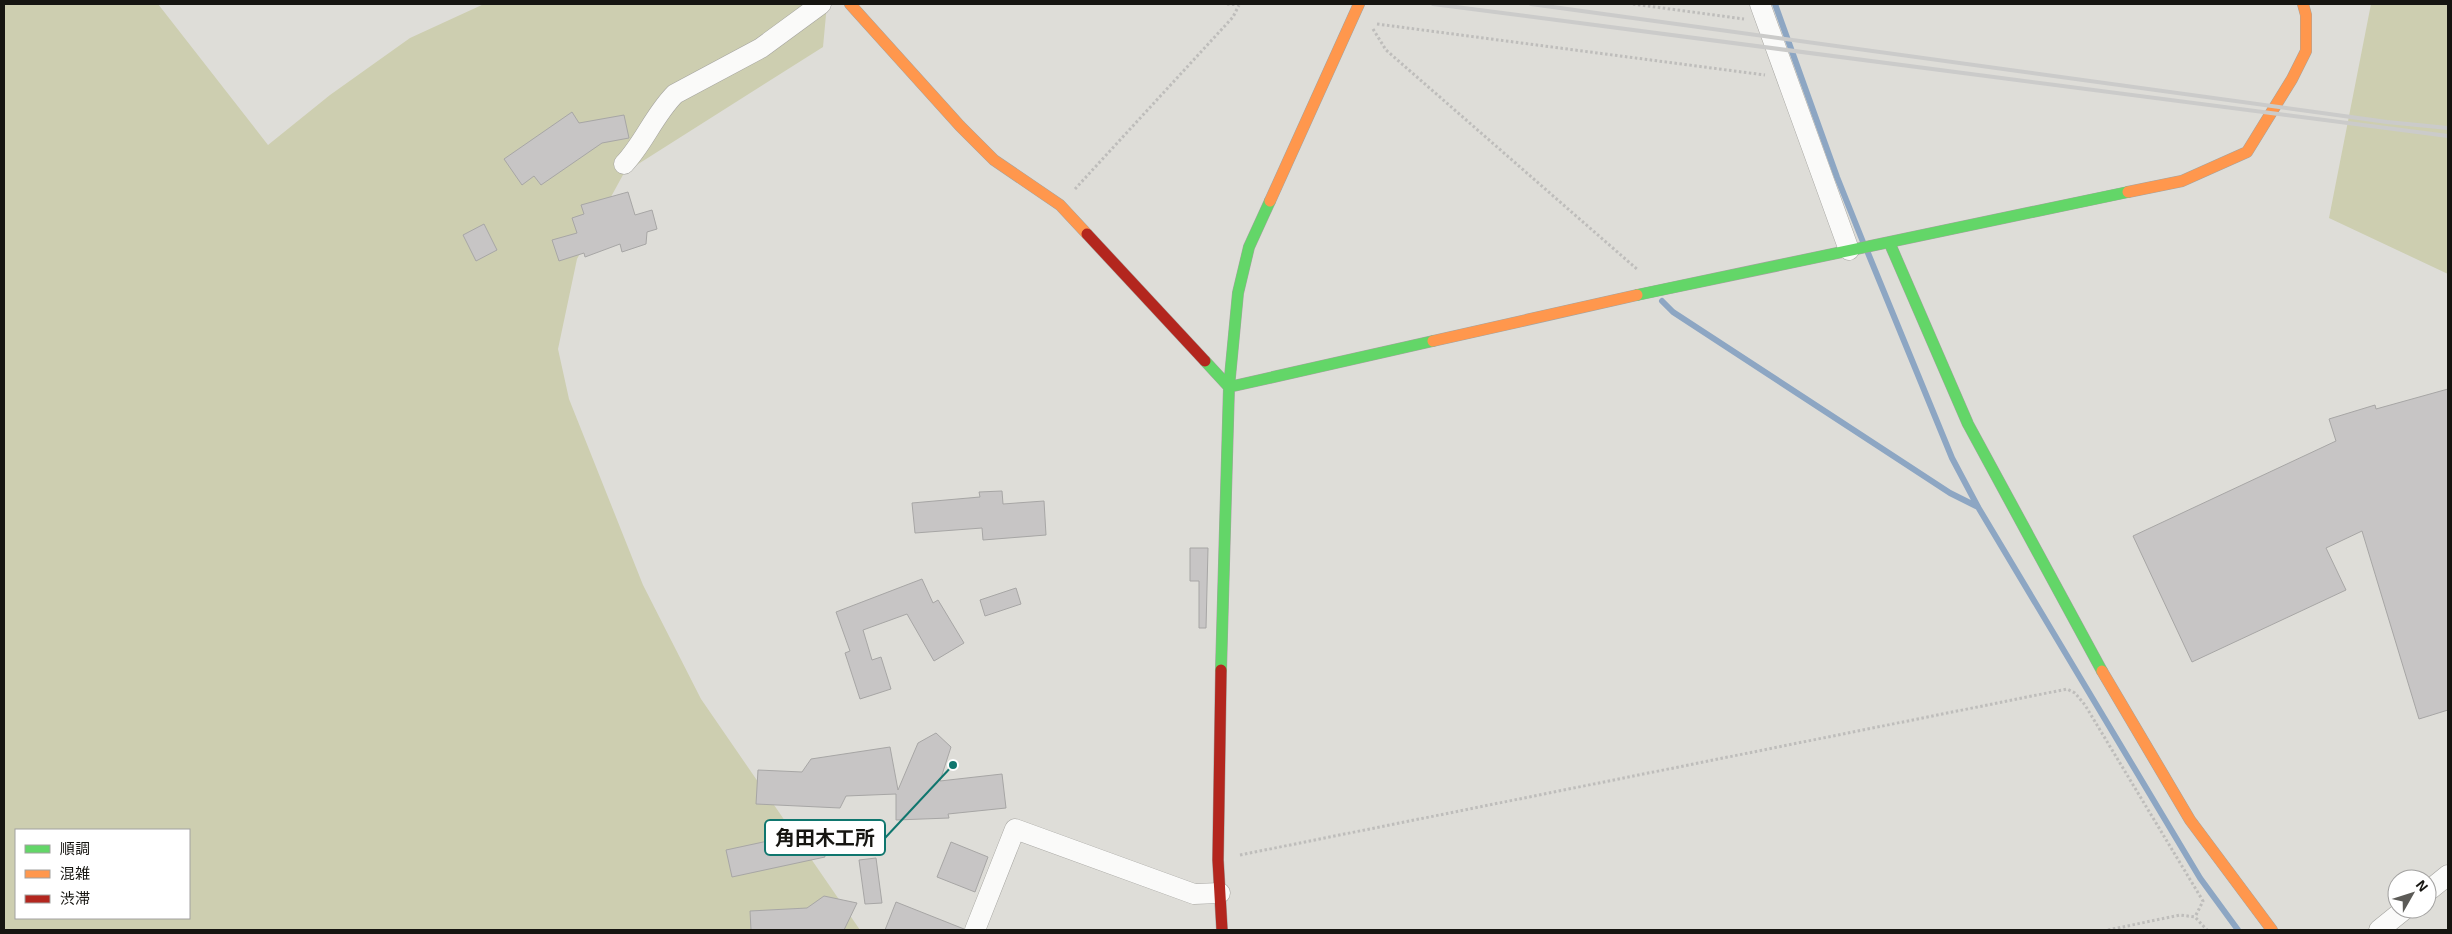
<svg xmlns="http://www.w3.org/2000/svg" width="2452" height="934" viewBox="0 0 2452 934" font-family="'Exo 2','Noto Sans JP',sans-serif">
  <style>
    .green { fill: #cdceb0; fill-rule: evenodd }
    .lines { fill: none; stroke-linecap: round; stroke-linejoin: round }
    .stream { stroke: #8da6c3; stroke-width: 6 }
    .building { fill: #c7c5c5; stroke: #a7a6a5 }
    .street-casing { stroke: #a4a39f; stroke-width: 21 }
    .fast-casing { stroke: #a4a39f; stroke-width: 12 }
    .slow-casing { stroke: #a4a39f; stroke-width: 12 }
    .jam-casing { stroke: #a4a39f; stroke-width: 12 }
    .path { stroke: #bebdbb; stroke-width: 3; stroke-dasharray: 2.5 2.5; stroke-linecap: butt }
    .street { stroke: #fafaf9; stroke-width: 20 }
    .fast { stroke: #63d668; stroke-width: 11 }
    .slow { stroke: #ff974d; stroke-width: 11 }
    .jam { stroke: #b3261e; stroke-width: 11 }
    .rail { stroke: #cbcbca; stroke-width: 4 }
    .leader { fill: none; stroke: #0f766e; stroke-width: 2 }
    .callout-dot { fill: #0f766e; stroke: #fff; stroke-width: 2 }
    .callout { fill: #fff; stroke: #0f766e; stroke-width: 2 }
    .callout-label { font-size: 20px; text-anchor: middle; font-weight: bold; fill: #161511 }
  </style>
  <rect width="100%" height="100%" fill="#deddd8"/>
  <path class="green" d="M4,4h154l110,141 62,-50 80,-57 74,-34h343l-4,43 -199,126 -47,86 -19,90 11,50 74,186 58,114 159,231h-856zM16,830h173v88h-173z
    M2371,4h77v270l-119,-56z"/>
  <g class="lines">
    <path class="stream" d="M1775,4l62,173 26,65
      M1868,253l84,205 26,49 222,371 38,52
      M1662,301l11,11 277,181 28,14"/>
  </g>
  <path class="building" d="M572,112l7,11 45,-8 5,23 -27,5 -61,42 -7,-9 -12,9 -18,-26z
    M628,192l7,23 17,-5 5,19 -10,3 -1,12 -24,8 -2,-8 -35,13 -1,-4 -25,8 -7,-21 25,-7 -5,-15 12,-4 -3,-9z
    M484,224l13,26 -21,11 -13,-26z
    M2448,389v321l-29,9 -57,-188 -36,17 20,42 -154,72 -59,-126 203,-95 -7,-22 46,-14 1,4z
    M1002,491l1,13 41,-3 2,34 -63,5 -1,-12 -67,5 -3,-30 68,-6 -1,-5z
    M1190,548h18l-2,80h-7v-47h-9z
    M922,579l11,24 5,-3 26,43 -30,18 -27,-47 -44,16 9,30 9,-3 10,32 -31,10 -15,-46 5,-2 -14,-39z
    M1016,588l5,16 -36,12 -5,-16z
    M936,733l15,14 -11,34 62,-7 4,34 -58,6 1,4 -53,2v-26l-50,2 -6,12 -84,-4 2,-34 44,2 9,-13 79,-12 8,43 20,-47z
    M819,830l6,27 -93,20 -6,-27z
    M951,842l37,15 -13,35 -38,-15z
    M876,858l6,45 -17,1 -6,-44z
    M824,896l33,7 -13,27h-93l-1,-19 57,-3z
    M896,902l68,27 -1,1h-78z"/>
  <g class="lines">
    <g class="street-casing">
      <path id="street" d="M1760,4l89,246
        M624,164c20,-21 30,-49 51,-70l86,-46 60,-44
        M2427,892l21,-17
        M975,930l40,-101 179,65 26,-1
        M2379,930l26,-21"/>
    </g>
    <g class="fast-casing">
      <path id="fast" d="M1890,244l78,180 134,247
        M1637,295l491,-103
        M1205,361l24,26 204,-46
        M1221,670l8,-283 9,-94 11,-46 21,-46"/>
    </g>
    <g class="slow-casing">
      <path id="slow" d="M850,4l110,122 34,34 66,45 27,29
        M2128,192l54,-11 65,-29 45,-73 14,-28v-36l-3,-11
        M1270,201l89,-197
        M1433,341l204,-46
        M2102,671l88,149 82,110"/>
    </g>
    <g class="jam-casing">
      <path id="jam" d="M1087,234l118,127
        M1221,670l-3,190 4,70"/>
    </g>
    <path class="path" d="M1227,4l12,1
      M1633,4l111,15
      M1377,24l388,51
      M1373,29l13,21 252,220
      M1075,189l158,-172 6,-12
      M1240,855l827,-166 8,4 10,12 118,196 -8,16
      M2108,930l72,-15 15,2 12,13"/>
    <use href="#street" class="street"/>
    <use href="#fast" class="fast"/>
    <use href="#slow" class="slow"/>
    <use href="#jam" class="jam"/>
    <path class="rail" d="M1433,4l1015,132
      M1531,4l856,118 61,6"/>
  </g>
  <path class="leader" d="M953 765L885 838"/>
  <circle class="callout-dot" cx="953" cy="765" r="5"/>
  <rect class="callout" x="765" y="820" width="120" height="35" rx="5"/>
  <g class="callout-label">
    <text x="825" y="845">角田木工所</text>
  </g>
  <rect width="2452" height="934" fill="none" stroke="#161511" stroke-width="10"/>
  <rect x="15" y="829" width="175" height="90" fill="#ffffff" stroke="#a2a1a0"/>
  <rect x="25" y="845" width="25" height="8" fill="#63d668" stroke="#a2a1a0"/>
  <text x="60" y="854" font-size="15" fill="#161511">順調</text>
  <rect x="25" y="870" width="25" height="8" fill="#ff974d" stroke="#a2a1a0"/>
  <text x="60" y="879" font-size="15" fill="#161511">混雑</text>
  <rect x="25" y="895" width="25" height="8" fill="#b3261e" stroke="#a2a1a0"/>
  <text x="60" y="904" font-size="15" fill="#161511">渋滞</text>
  <g transform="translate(2412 894) rotate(51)"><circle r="24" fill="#ffffff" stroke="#a2a1a0"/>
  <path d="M0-4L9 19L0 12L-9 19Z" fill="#5c5b57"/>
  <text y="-8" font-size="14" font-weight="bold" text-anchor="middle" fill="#161511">N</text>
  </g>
</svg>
